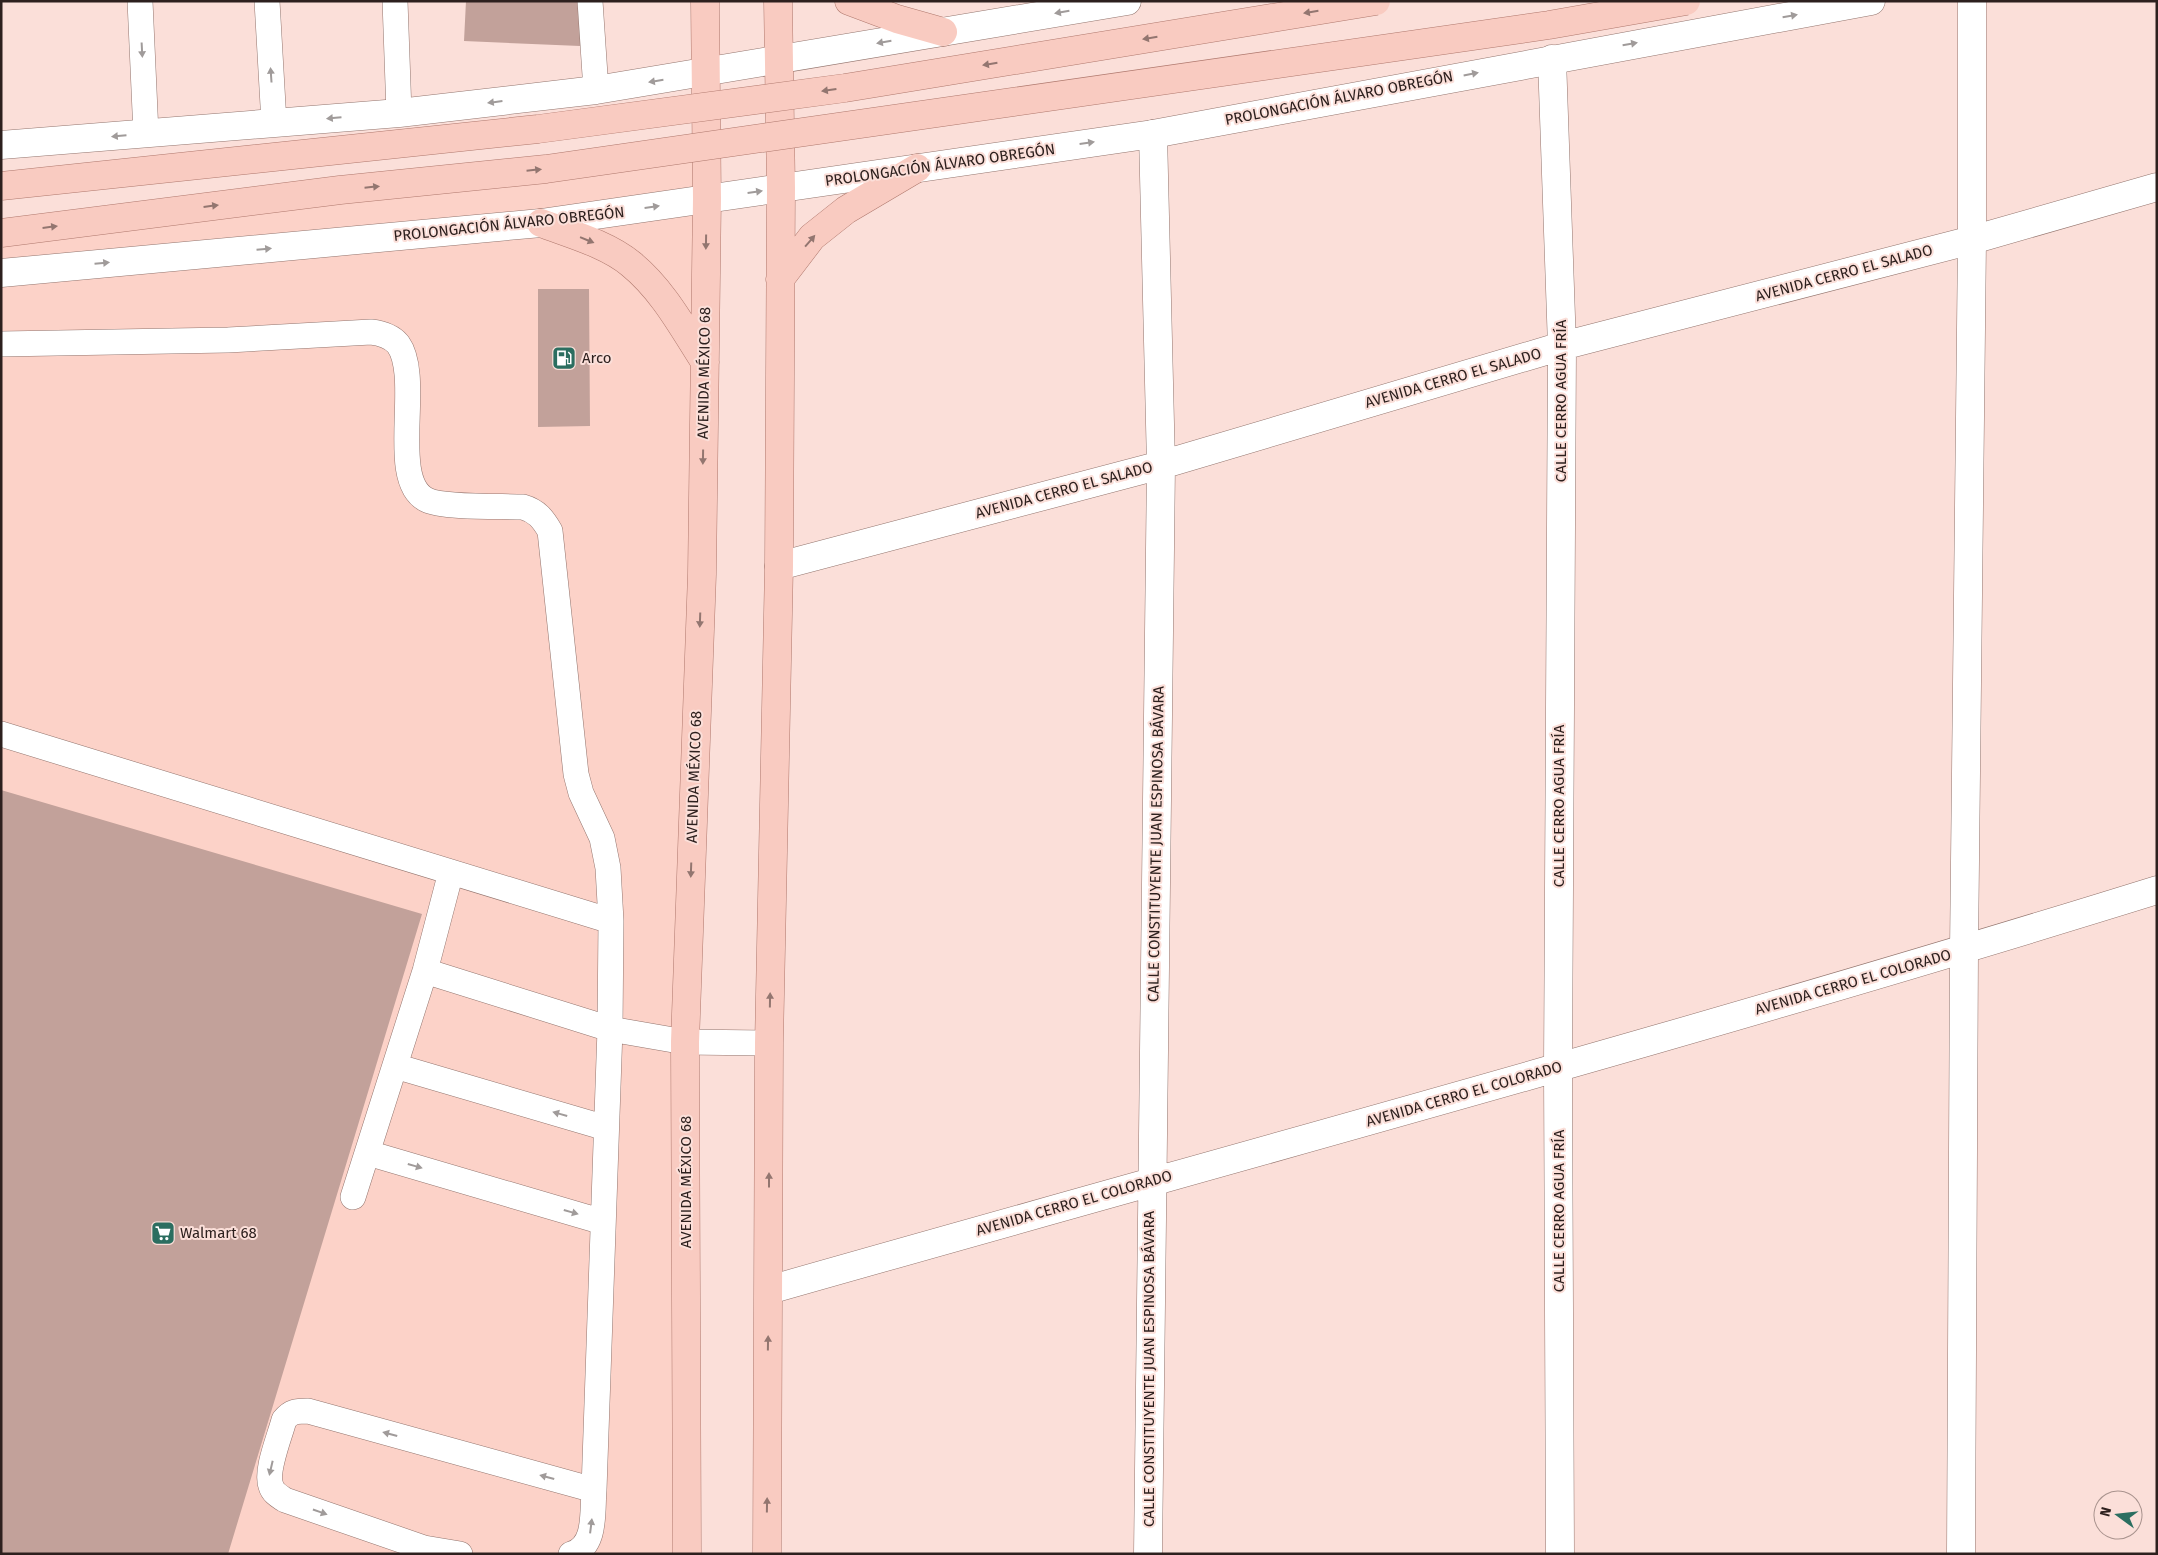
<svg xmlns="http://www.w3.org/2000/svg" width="2158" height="1555" viewBox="0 0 2158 1555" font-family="'Fira Sans',sans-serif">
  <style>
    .built { fill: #fcd2c8 }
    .building { fill: #c2a19a }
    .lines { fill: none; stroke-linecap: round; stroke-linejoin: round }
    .lane-casing { stroke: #93756e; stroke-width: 26 }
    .street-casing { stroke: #93756e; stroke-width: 29 }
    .secondary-casing { stroke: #93756e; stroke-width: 29 }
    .primary-casing { stroke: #af786d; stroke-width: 29 }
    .lane { stroke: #fff; stroke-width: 25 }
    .street { stroke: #fff; stroke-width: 28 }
    .secondary { stroke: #fff; stroke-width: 28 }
    .primary { stroke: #f9cbc1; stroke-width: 28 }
    .primary-bridge-casing { stroke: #af786d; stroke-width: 29; stroke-linecap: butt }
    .primary-bridge { stroke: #f9cbc1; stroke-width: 28 }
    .oneway { fill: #a09b9a }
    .oneway2 { fill: #937670 }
    .labels { text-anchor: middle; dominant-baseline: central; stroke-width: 4; stroke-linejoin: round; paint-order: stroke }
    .street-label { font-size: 15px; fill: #2d201e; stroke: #fbdfd9 }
    .poi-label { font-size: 15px; fill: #2d201e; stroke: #fbdfd9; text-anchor: start }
  </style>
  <rect width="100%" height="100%" fill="#fbdfd9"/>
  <path class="built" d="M709,147l-20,1407h-688v-1321z"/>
  <path class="building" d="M466,1h116l-2,45 -116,-5z
    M538,289h51l1,137 -52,1z
    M1,790l421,124 -194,640 -227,-1z"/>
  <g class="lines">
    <g class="lane-casing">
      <path id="lane" d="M140,1l6,133
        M267,1l7,122
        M395,1l4,112
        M590,1l6,89
        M1,344l227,-4 143,-8c9,1 20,4 27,12 25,34 -11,137 29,156 17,8 74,6 96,7 14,4 20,12 27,24l26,243 5,19 21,45 6,30 3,53 -1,108 75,13 84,1
        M1,734l610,187
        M425,971l185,58 -16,461c-2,21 3,57 -23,64
        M395,1066l211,62
        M368,1153l235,69
        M353,1197l72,-226 26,-99
        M460,1554l-36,-6 -139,-48c-6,-4 -12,-7 -14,-14 -6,-15 9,-50 13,-66 7,-9 13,-9 24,-9l286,79"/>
    </g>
    <g class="street-casing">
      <path id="street" d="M1552,59l10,287 -4,722 2,486
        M779,566l382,-101 401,-119 410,-106 185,-53
        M769,1290c463,-132 928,-257 1388,-400
        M1148,1554l13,-1089 -8,-331"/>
    </g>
    <g class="secondary-casing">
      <path id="secondary" d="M1,145l398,-32 197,-23 531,-89
        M1,273l540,-50 612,-89 718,-133
        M1961,1554l3,-604 8,-710v-239"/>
    </g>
    <g class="primary-casing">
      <path id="primary" d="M849,1l48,18 46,13
        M541,223c29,11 66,21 90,41 32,26 52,64 74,98
        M780,279l32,-42 34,-27 71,-42
        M687,1554l-2,-512 17,-468 5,-375 -2,-198
        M767,1554l2,-511 10,-477 2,-378 -3,-187"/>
    </g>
    <use href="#lane" class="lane"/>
    <use href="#street" class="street"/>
    <use href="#secondary" class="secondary"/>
    <use href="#primary" class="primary"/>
    <g class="primary-bridge-casing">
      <path id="primary-bridge" d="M1,186l537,-57 307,-41 531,-87
        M1,233l339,-43 206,-21 1003,-144 137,-24"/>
    </g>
    <use href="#primary-bridge" class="primary-bridge"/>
  </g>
  <defs><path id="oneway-solid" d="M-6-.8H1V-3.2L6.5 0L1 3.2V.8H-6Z" transform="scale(1.25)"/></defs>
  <g class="oneway">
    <use href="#oneway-solid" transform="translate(1062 12) rotate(170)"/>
    <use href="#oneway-solid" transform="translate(1790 16) rotate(-10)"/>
    <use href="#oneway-solid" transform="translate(884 42) rotate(170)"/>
    <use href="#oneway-solid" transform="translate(1630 44) rotate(-10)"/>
    <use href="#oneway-solid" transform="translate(142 50) rotate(87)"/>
    <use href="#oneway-solid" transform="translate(1471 74) rotate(-11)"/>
    <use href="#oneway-solid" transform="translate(271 75) rotate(-94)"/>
    <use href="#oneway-solid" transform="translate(656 81) rotate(171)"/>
    <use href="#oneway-solid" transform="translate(495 102) rotate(173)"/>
    <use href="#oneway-solid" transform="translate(334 118) rotate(175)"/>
    <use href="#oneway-solid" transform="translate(119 136) rotate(175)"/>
    <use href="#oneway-solid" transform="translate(1087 143) rotate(-8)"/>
    <use href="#oneway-solid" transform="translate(755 192) rotate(-8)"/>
    <use href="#oneway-solid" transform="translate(652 207) rotate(-8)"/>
    <use href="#oneway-solid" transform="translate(264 249) rotate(-5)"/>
    <use href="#oneway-solid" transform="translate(102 263) rotate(-5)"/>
    <use href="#oneway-solid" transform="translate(560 1114) rotate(-164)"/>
    <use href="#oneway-solid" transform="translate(415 1166) rotate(16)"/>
    <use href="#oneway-solid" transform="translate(571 1212) rotate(16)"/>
    <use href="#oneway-solid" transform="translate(390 1434) rotate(-165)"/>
    <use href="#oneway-solid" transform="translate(271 1468) rotate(103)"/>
    <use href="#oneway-solid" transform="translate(547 1477) rotate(-165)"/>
    <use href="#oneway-solid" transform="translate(320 1512) rotate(19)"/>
    <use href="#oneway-solid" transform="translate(591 1526) rotate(-83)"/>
  </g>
  <g class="oneway2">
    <use href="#oneway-solid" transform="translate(1311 12) rotate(171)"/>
    <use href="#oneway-solid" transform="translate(1150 38) rotate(171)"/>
    <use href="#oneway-solid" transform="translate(990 64) rotate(171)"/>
    <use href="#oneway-solid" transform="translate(829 90) rotate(172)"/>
    <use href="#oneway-solid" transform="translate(534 170) rotate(-6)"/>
    <use href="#oneway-solid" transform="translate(372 187) rotate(-6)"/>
    <use href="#oneway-solid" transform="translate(211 206) rotate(-7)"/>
    <use href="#oneway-solid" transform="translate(50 227) rotate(-7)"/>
    <use href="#oneway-solid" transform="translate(587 240) rotate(22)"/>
    <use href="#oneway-solid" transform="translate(810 241) rotate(-49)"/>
    <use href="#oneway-solid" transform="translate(706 242) rotate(91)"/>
    <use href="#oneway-solid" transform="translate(703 457) rotate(91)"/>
    <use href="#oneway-solid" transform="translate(700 620) rotate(92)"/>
    <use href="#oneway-solid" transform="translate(691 870) rotate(92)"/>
    <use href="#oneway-solid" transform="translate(770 1000) rotate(-89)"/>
    <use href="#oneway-solid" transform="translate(769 1180) rotate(-90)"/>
    <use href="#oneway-solid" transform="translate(768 1343) rotate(-89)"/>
    <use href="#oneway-solid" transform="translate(767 1505) rotate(-89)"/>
  </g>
  <defs>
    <g id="fuel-square" transform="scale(1.25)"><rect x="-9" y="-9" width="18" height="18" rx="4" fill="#2b6e60" stroke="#fbdfd9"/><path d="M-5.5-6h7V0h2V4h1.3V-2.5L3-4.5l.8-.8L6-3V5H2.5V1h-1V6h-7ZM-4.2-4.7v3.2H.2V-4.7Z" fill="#fff"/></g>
    <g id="supermarket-square" transform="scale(1.25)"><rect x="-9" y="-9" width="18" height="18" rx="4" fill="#2b6e60" stroke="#fbdfd9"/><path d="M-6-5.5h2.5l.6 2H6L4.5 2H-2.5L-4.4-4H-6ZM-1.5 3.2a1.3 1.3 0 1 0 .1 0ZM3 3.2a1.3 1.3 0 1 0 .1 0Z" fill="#fff"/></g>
  </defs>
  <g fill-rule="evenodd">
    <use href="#fuel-square" x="564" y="358"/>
    <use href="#supermarket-square" x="163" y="1233"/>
  </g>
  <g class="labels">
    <g class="street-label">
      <text transform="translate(1339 98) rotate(-11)">PROLONGACIÓN ÁLVARO OBREGÓN</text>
      <text transform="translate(940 165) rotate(-8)">PROLONGACIÓN ÁLVARO OBREGÓN</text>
      <text transform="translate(509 224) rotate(-6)">PROLONGACIÓN ÁLVARO OBREGÓN</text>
      <text transform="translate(1844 273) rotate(-15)">AVENIDA CERRO EL SALADO</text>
      <text transform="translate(704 373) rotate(-89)">AVENIDA MÉXICO 68</text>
      <text transform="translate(1453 378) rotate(-16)">AVENIDA CERRO EL SALADO</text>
      <text transform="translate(1561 401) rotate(-90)">CALLE CERRO AGUA FRÍA</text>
      <text transform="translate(1064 490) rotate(-15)">AVENIDA CERRO EL SALADO</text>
      <text transform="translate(694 777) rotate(-88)">AVENIDA MÉXICO 68</text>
      <text transform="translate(1559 806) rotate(-90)">CALLE CERRO AGUA FRÍA</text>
      <text transform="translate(1156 844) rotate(-89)">CALLE CONSTITUYENTE JUAN ESPINOSA BÁVARA</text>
      <text transform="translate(1853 982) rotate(-16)">AVENIDA CERRO EL COLORADO</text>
      <text transform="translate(1464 1094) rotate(-16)">AVENIDA CERRO EL COLORADO</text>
      <text transform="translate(686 1182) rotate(-90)">AVENIDA MÉXICO 68</text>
      <text transform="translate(1074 1203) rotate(-16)">AVENIDA CERRO EL COLORADO</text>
      <text transform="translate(1559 1211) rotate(-90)">CALLE CERRO AGUA FRÍA</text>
      <text transform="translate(1149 1369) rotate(-90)">CALLE CONSTITUYENTE JUAN ESPINOSA BÁVARA</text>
    </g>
    <g class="poi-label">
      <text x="582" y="358">Arco</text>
      <text x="180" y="1233">Walmart 68</text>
    </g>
  </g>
  <rect width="2158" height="1555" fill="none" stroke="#2d201e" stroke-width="5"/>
  <g transform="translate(2118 1515) rotate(285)"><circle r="24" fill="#fbdfd9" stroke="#a9938e"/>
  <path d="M0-4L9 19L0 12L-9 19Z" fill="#2b6e60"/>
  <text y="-8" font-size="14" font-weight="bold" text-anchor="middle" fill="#2d201e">N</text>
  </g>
</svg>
